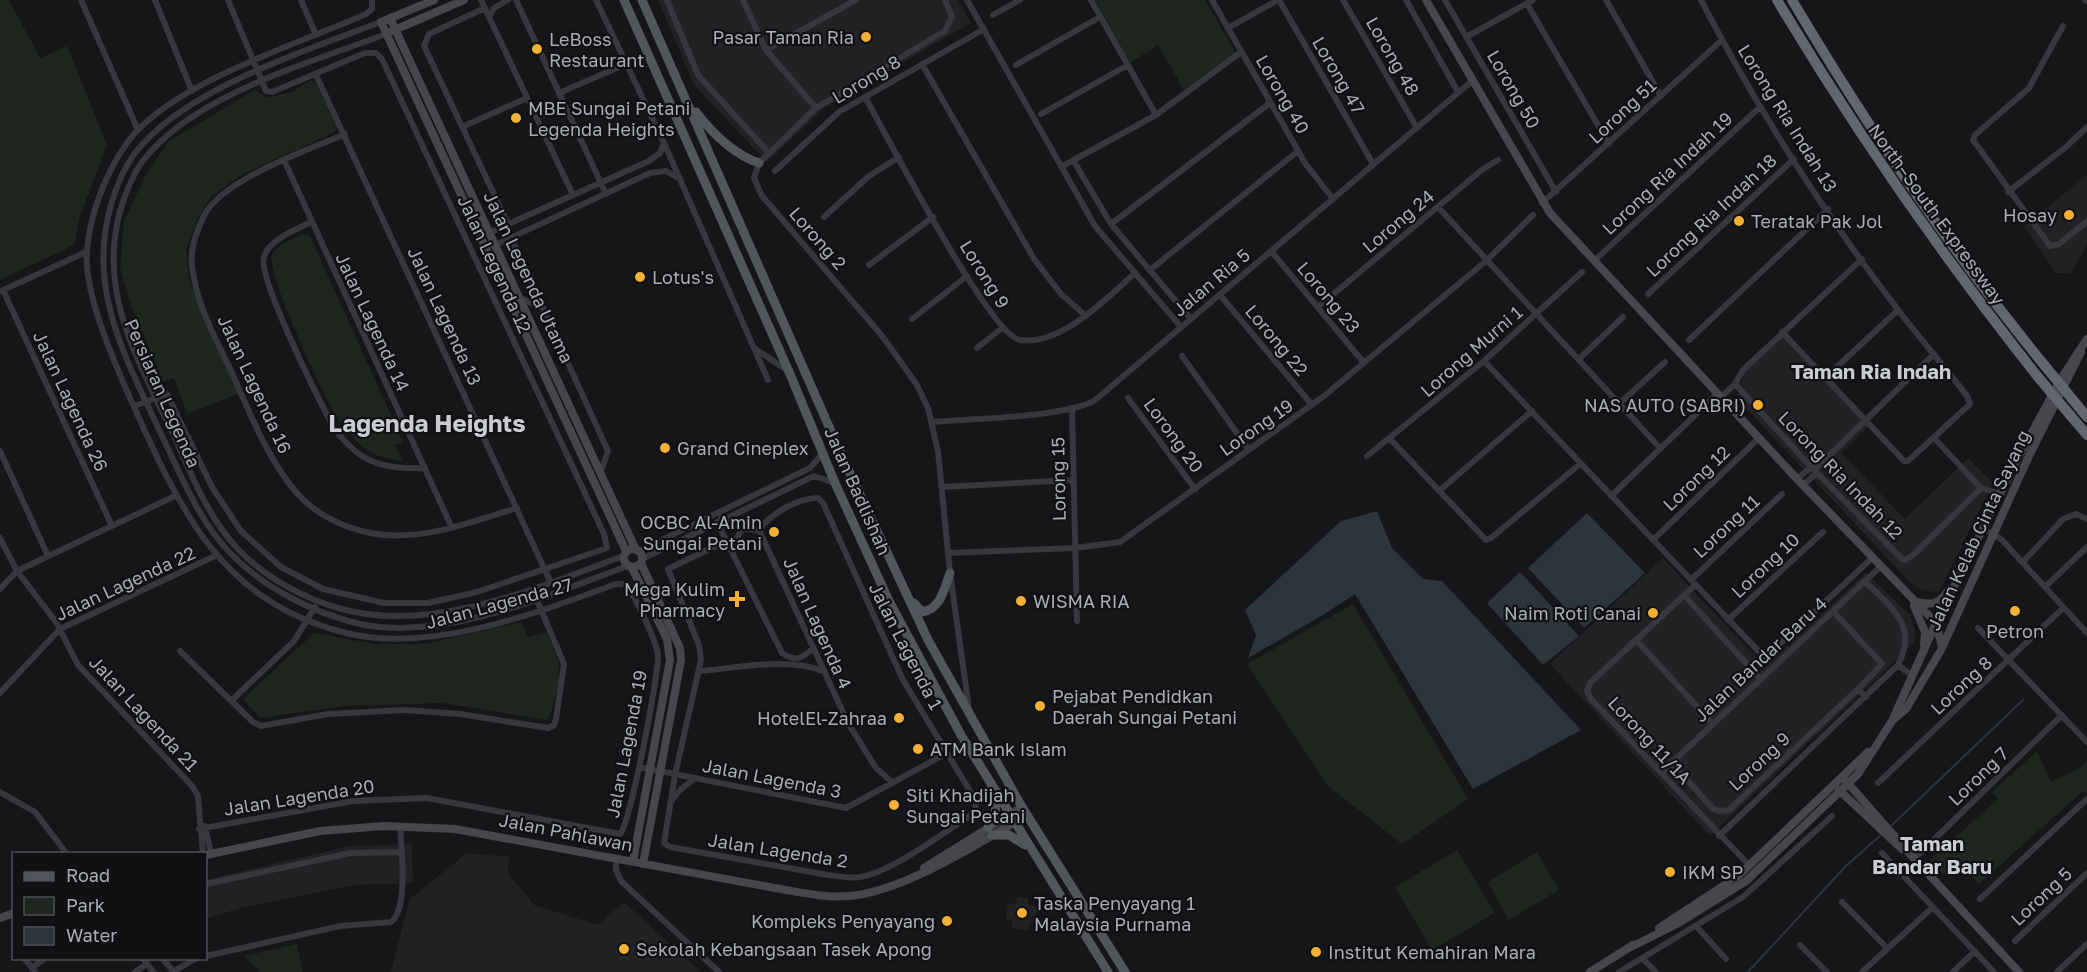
<svg xmlns="http://www.w3.org/2000/svg" width="2087" height="972" viewBox="0 0 2087 972" font-family="'Golos Text',sans-serif">
  <style>
    .built { fill: #222225 }
    .green { fill: #1e261f }
    .water { fill: #2c353c }
    .lines { fill: none; stroke-linecap: round; stroke-linejoin: round }
    .stream { stroke: #2c353c; stroke-width: 2 }
    .street { stroke: #37383d; stroke-width: 6 }
    .secondary { stroke: #45474d; stroke-width: 8 }
    .primary { stroke: #53555c; stroke-width: 9 }
    .highway { stroke: #63666e; stroke-width: 10 }
    .highway-bridge { stroke: #63666e; stroke-width: 10 }
    .poi-dot { fill: #f2b134; stroke: #111113; stroke-width: 2 }
    .labels { text-anchor: middle; dominant-baseline: central; stroke-width: 4.5; stroke-linejoin: round; paint-order: stroke }
    .poi-label { font-size: 18px; fill: #a8adb8; stroke: #111113; text-anchor: start }
    .street-label { font-size: 18px; fill: #a8adb8; stroke: #111113 }
    .neighbourhood-label { font-size: 20px; font-weight: bold; fill: #c9ccd4; stroke: #111113 }
    .district-label { font-size: 24px; font-weight: bold; fill: #c9ccd4; stroke: #111113 }
  </style>
  <rect width="100%" height="100%" fill="#161618"/>
  <path class="built" d="M658,0h300l13,23 -147,85 -57,54 -73,-77z
    M2087,175v70l-16,28h-15l-32,-47z
    M1786,332l86,91 -31,30 64,66 63,-61 25,25 -55,110 -18,-4 -11,-8 -165,-175 -6,-12 7,-23z
    M1663,558l102,109 101,-94 45,43 5,20 -2,7 -204,193 -160,-172z
    M412,844l1,39 -59,2 -114,23 -34,11v-39l143,-34z
    M467,853l42,4 -1,16 26,32 44,14 20,6 26,-23 77,70h-310l18,-72z
    M1017,897l11,1v7l10,1 -1,17h-7l-1,7 -18,-2 1,-7h-6l2,-18 8,1z"/>
  <path class="green" d="M0,0h9l31,58 27,-12 40,99 -27,71 -6,29 -74,35z
    M1095,0h110l31,53 -52,37 -26,-45 -28,18z
    M311,80l6,6 20,42 -2,4 -92,42 -31,22 -13,20 -13,34 3,30 50,113 -52,21 -13,-36 -11,4 -34,-82 -9,-33 4,-46 22,-47 23,-33 86,-51 12,8 27,-7z
    M302,234l8,2 93,206 -8,3 8,16c-15,-2 -27,-4 -39,-13 -10,-8 -21,-21 -27,-31 -13,-21 -72,-146 -65,-162 5,-10 21,-16 30,-21z
    M1353,604l115,195 -66,45 -74,-58 -81,-122z
    M522,622l6,15 18,-4c20,36 14,45 4,83l-4,4 -103,-17 -99,3 -84,12 -17,-19 71,-66 62,11h49z
    M2037,751l14,31 27,-13 9,-8v33l-4,-3 -104,93 -21,-22 -14,13 -14,-15 68,-61 -6,-7z
    M1457,850l38,63 -63,37 -37,-63z
    M1537,852l22,38 -51,30 -20,-38z
    M297,944l6,28h-42l-17,-16z"/>
  <path class="water" d="M1377,511l15,37 31,31 19,2 139,149 -108,59 -118,-195 -32,21 -75,43 8,-23 -11,-25 96,-89z
    M1587,513l58,60 -61,55 -56,-60z
    M1520,572l59,64 -36,29 -56,-62z"/>
  <g class="lines">
    <path class="stream" d="M1891,826l132,-126
      M1748,972l98,-106 36,-32"/>
    <path class="street" d="M81,0l57,130
      M155,0l37,91
      M301,0l15,35
      M481,0l92,195
      M516,0l90,194
      M596,0l68,143 104,237
      M667,0l31,75 71,78
      M743,0l23,50 50,58
      M945,0l7,17 -7,14 -129,77 -57,55 -5,15 8,18 121,141 34,48 11,23 10,43 12,122 19,136
      M967,0l128,226 86,101
      M1091,0l65,115
      M1212,0l93,163 28,36
      M1279,0l94,164
      M1343,0l74,128
      M1406,0l52,92
      M1445,0l111,192
      M1606,0l55,96
      M1701,0c56,108 123,214 198,311 22,29 46,56 68,85l3,8 -62,57h-4l-122,-129
      M2085,0l2,1
      M1527,4l82,140
      M485,8l-56,26 -5,12 84,178
      M993,15l27,-15
      M489,17l5,-9 14,-8
      M381,22c-74,28 -197,67 -246,131 -11,15 -19,34 -24,52 -25,85 16,155 50,229 20,41 37,86 69,119 34,35 83,60 130,71 84,18 189,-29 267,-58
      M2063,26l-34,62 -54,47 -2,5 77,106 9,-2 28,-23
      M1228,28l50,-28
      M386,34c-76,29 -194,61 -244,128 -10,14 -16,30 -21,46 -25,84 18,154 53,228 17,38 34,81 63,112 27,29 67,51 105,61 89,25 198,-22 281,-53
      M1466,37l67,-37
      M766,50l90,-50
      M922,64l112,195 27,35 25,22
      M1016,65l84,-48
      M316,75l234,506
      M559,93l67,-29
      M865,97c20,35 125,239 155,243 41,6 87,-42 115,-67
      M1041,114l87,-49
      M462,127l65,-29
      M345,134c-37,16 -121,45 -140,80 -8,15 -15,35 -13,52 4,38 24,73 40,107 18,40 35,85 64,119 17,20 42,33 66,39 52,14 106,-8 155,-23
      M284,160l168,368
      M1073,160l38,64 80,95
      M1061,167l95,-52 85,-63
      M775,171l64,-59 145,-83
      M2008,192l58,-45 21,-20
      M1542,203l180,-163
      M1438,207l222,241
      M824,217l45,-41 30,-19
      M311,222c-15,8 -42,17 -47,35 -7,20 56,145 69,169 6,9 13,17 21,24 19,17 45,19 70,18
      M1111,224l159,-121
      M486,234l163,-73 11,-8 4,-10
      M511,238l97,213 -7,20
      M493,246l157,-73 16,-2 14,8
      M1271,251l93,112
      M1594,261l166,-154
      M869,265l64,-48
      M1150,270l148,-119
      M3,290l109,236
      M1,291l85,-39
      M1648,294l146,-135
      M1220,295l92,110
      M520,298l21,9
      M1318,307l165,-138 15,-9
      M912,319l55,-43
      M1689,340l139,-131
      M754,348l31,21
      M977,348l25,-20
      M1182,356l67,94
      M1579,359l44,-42
      M1484,361l281,297 107,-100
      M1825,378l73,-68
      M1735,384l79,86 88,89 3,1 7,-4 69,-68
      M1721,397l14,-13 8,-14 119,-111
      M1128,398l67,91
      M1620,403l45,-41
      M134,406l33,-12 45,93 29,44 40,36 42,22 61,14h44l49,-11 130,-44 -3,-14 -222,-475 -6,-6h-11l-93,39 -6,-1 -38,-91
      M1072,408l5,213
      M933,422c42,-4 126,-4 161,-21l378,-320
      M1934,438l47,50 19,6
      M1390,439l96,101 5,-2 89,-74
      M0,451l48,105
      M1367,456l117,-95 98,-89
      M1814,470l120,-116
      M1797,479l14,-12
      M1803,485l14,-12
      M942,487l131,-7
      M1439,491l93,-80
      M1611,496l107,-103
      M721,518l16,10 22,2
      M717,522l65,131c13,9 20,6 31,-5
      M1983,528l19,12 85,93
      M759,530l89,193 28,45 17,15
      M0,538l17,33 39,51 22,43 114,121 6,10 5,58
      M1653,540l106,-102
      M726,541l-58,28 31,76 2,15 -26,115 -11,68 6,4 158,28c10,1 21,4 32,2 30,-4 81,-43 107,-59l8,-7 1,-10 -73,-121 -80,-177 -5,-5c-20,0 -48,16 -59,32
      M731,549l11,-20
      M639,551l171,-83 12,-14
      M948,553l127,-5 45,-6 204,-146 162,-135 47,-46
      M642,559l172,-83 21,7
      M2023,562l40,-43 13,-5 11,5
      M1691,580l91,-86
      M1695,585l-105,98 -3,8 4,8 159,167
      M2045,587l42,-40
      M0,589l17,-18 158,-75
      M1684,595l77,85
      M1833,611l49,53 -24,25
      M1728,620l95,-88
      M1978,628l109,114
      M1636,640l77,84
      M180,651l73,71 8,4 67,-12 77,-4 55,4 88,14 6,-3 2,-6 8,-55 -28,-66
      M1898,665l13,10
      M700,671c36,-3 89,-14 122,0
      M0,693l60,-64 157,-74
      M231,701l63,-60 21,-34
      M1672,763l41,46 7,2 9,-1 129,-121 8,8
      M639,767l207,41 101,-55
      M1661,773l219,-206
      M1878,783l185,-175
      M0,792l35,20 32,42
      M672,800l8,-10 14,-11
      M205,826l6,28
      M199,829l154,-28 74,-3 193,36c10,-9 39,-160 38,-179 -1,-12 -24,-62 -33,-71h-9c-80,29 -185,70 -270,49 -131,-32 -170,-133 -220,-244 -15,-35 -43,-100 -39,-139 3,-36 19,-78 40,-107 43,-60 172,-99 239,-129l6,-5v-9
      M1719,836l179,-171c21,-41 -7,-56 -33,-84
      M1882,853l112,119
      M616,858v12l5,11 98,91
      M1914,859l148,-144
      M206,884l145,-31 51,-1
      M1980,899l107,-100
      M1842,902l45,46
      M1696,926l30,33
      M2015,941l72,-68
      M1800,945l27,27
      M206,956l134,-30 51,-4c18,-14 10,-74 9,-96
      M24,958l11,14
      M143,958l10,14
      M162,958l11,13
      M1642,958l14,14
      M32,968l13,-10
      M135,972l12,-8
      M172,972l25,-14
      M1619,972l124,-75 89,-81
      M1862,972l71,-65
      M1953,972l22,-21
      M2057,972l30,-28"/>
    <path class="secondary" d="M434,0l-53,22 245,529
      M1426,0l124,213 247,266 139,144 6,24
      M390,18l246,532
      M392,31l72,-31
      M624 558a9 9 0 1 1 18 0a9 9 0 1 1-18 0Z
      M641,563l39,85 1,12 -38,204
      M632,568l35,71 3,21 -37,201
      M1914,601c15,4 24,5 33,-9
      M1914,606l11,26 -1,13
      M1893,720l13,-11 35,-59 87,-192 53,-106
      M1846,781l64,73 109,118
      M1839,790l63,59
      M206,855l114,-24 64,-5 71,3 320,59c24,4 49,10 73,8 53,-3 133,-54 179,-81
      M924,868l98,-61
      M0,918l14,-5
      M1659,928l79,-52 130,-124
      M1631,947l46,-23 69,-43 112,-107 34,-53 44,-98 82,-165 44,-81 25,-38
      M1590,972l43,-27"/>
    <path class="primary" d="M624,0l166,374 45,109 55,120 71,132 147,237
      M642,0l199,454 87,186 94,167 103,165
      M696,112c16,21 37,42 63,51
      M914,603l8,9c19,-3 22,-23 28,-39
      M988,827l7,-11 1,-20
      M992,835h17l16,10"/>
    <path class="highway" d="M1777,0c79,132 165,256 261,377
      M1792,0c76,128 159,251 253,366
      M2078,406l9,11
      M2070,415l17,20"/>
    <path class="highway-bridge" d="M2045,366l33,40
      M2038,377l32,38"/>
  </g>
  <g class="poi-dot">
    <circle cx="866" cy="37" r="6"/>
    <circle cx="537" cy="49" r="6"/>
    <circle cx="516" cy="118" r="6"/>
    <circle cx="2069" cy="215" r="6"/>
    <circle cx="1739" cy="221" r="6"/>
    <circle cx="640" cy="277" r="6"/>
    <circle cx="1758" cy="405" r="6"/>
    <circle cx="665" cy="448" r="6"/>
    <circle cx="774" cy="532" r="6"/>
    <path d="M734 590h6v6h6v6h-6v6h-6v-6h-6v-6h6z"/>
    <circle cx="1021" cy="601" r="6"/>
    <circle cx="2015" cy="611" r="6"/>
    <circle cx="1653" cy="613" r="6"/>
    <circle cx="1040" cy="706" r="6"/>
    <circle cx="899" cy="718" r="6"/>
    <circle cx="918" cy="749" r="6"/>
    <circle cx="894" cy="805" r="6"/>
    <circle cx="1670" cy="872" r="6"/>
    <circle cx="1022" cy="913" r="6"/>
    <circle cx="947" cy="921" r="6"/>
    <circle cx="624" cy="949" r="6"/>
    <circle cx="1316" cy="952" r="6"/>
  </g>
  <g class="labels">
    <g class="poi-label">
      <text x="854" y="37" text-anchor="end">Pasar Taman Ria</text>
      <text x="549" y="39">LeBoss<tspan x="549" dy="21">Restaurant</tspan></text>
      <text x="528" y="108">MBE Sungai Petani<tspan x="528" dy="21">Legenda Heights</tspan></text>
      <text x="2057" y="215" text-anchor="end">Hosay</text>
      <text x="1751" y="221">Teratak Pak Jol</text>
      <text x="652" y="277">Lotus's</text>
      <text x="1746" y="405" text-anchor="end">NAS AUTO (SABRI)</text>
      <text x="677" y="448">Grand Cineplex</text>
      <text x="762" y="522" text-anchor="end">OCBC Al-Amin<tspan x="762" dy="21">Sungai Petani</tspan></text>
      <text x="725" y="589" text-anchor="end">Mega Kulim<tspan x="725" dy="21">Pharmacy</tspan></text>
      <text x="1033" y="601">WISMA RIA</text>
      <text x="1641" y="613" text-anchor="end">Naim Roti Canai</text>
      <text x="2015" y="631" text-anchor="middle">Petron</text>
      <text x="1052" y="696">Pejabat Pendidkan<tspan x="1052" dy="21">Daerah Sungai Petani</tspan></text>
      <text x="887" y="718" text-anchor="end">HotelEl-Zahraa</text>
      <text x="930" y="749">ATM Bank Islam</text>
      <text x="906" y="795">Siti Khadijah<tspan x="906" dy="21">Sungai Petani</tspan></text>
      <text x="1682" y="872">IKM SP</text>
      <text x="1034" y="903">Taska Penyayang 1<tspan x="1034" dy="21">Malaysia Purnama</tspan></text>
      <text x="935" y="921" text-anchor="end">Kompleks Penyayang</text>
      <text x="636" y="949">Sekolah Kebangsaan Tasek Apong</text>
      <text x="1328" y="952">Institut Kemahiran Mara</text>
    </g>
    <g class="street-label">
      <text transform="translate(1393 56) rotate(60)">Lorong 48</text>
      <text transform="translate(1339 75) rotate(60)">Lorong 47</text>
      <text transform="translate(866 79) rotate(-31)">Lorong 8</text>
      <text transform="translate(1514 89) rotate(60)">Lorong 50</text>
      <text transform="translate(1283 94) rotate(60)">Lorong 40</text>
      <text transform="translate(1622 111) rotate(-43)">Lorong 51</text>
      <text transform="translate(1788 118) rotate(58)">Lorong Ria Indah 13</text>
      <text transform="translate(1667 173) rotate(-43)">Lorong Ria Indah 19</text>
      <text transform="translate(1937 214) rotate(54)">North–South Expressway</text>
      <text transform="translate(1711 215) rotate(-43)">Lorong Ria Indah 18</text>
      <text transform="translate(1398 221) rotate(-40)">Lorong 24</text>
      <text transform="translate(818 238) rotate(49)">Lorong 2</text>
      <text transform="translate(495 264) rotate(65)">Jalan Legenda 12</text>
      <text transform="translate(985 274) rotate(58)">Lorong 9</text>
      <text transform="translate(529 277) rotate(65)">Jalan Legenda Utama</text>
      <text transform="translate(1211 282) rotate(-40)">Jalan Ria 5</text>
      <text transform="translate(1329 297) rotate(50)">Lorong 23</text>
      <text transform="translate(445 316) rotate(65)">Jalan Lagenda 13</text>
      <text transform="translate(373 322) rotate(65)">Jalan Lagenda 14</text>
      <text transform="translate(1277 340) rotate(50)">Lorong 22</text>
      <text transform="translate(1471 351) rotate(-41)">Lorong Murni 1</text>
      <text transform="translate(255 384) rotate(65)">Jalan Lagenda 16</text>
      <text transform="translate(163 393) rotate(66)">Persiaran Legenda</text>
      <text transform="translate(71 401) rotate(65)">Jalan Lagenda 26</text>
      <text transform="translate(1256 427) rotate(-35)">Lorong 19</text>
      <text transform="translate(1174 435) rotate(54)">Lorong 20</text>
      <text transform="translate(1841 475) rotate(46)">Lorong Ria Indah 12</text>
      <text transform="translate(1696 478) rotate(-44)">Lorong 12</text>
      <text transform="translate(1058 479) rotate(-91)">Lorong 15</text>
      <text transform="translate(858 491) rotate(66)">Jalan Badlishah</text>
      <text transform="translate(1726 526) rotate(-43)">Lorong 11</text>
      <text transform="translate(1978 530) rotate(-65)">Jalan Kelab Cinta Sayang</text>
      <text transform="translate(1765 565) rotate(-43)">Lorong 10</text>
      <text transform="translate(125 583) rotate(-25)">Jalan Lagenda 22</text>
      <text transform="translate(499 603) rotate(-15)">Jalan Lagenda 27</text>
      <text transform="translate(818 623) rotate(66)">Jalan Lagenda 4</text>
      <text transform="translate(906 646) rotate(63)">Jalan Lagenda 1</text>
      <text transform="translate(1760 659) rotate(-43)">Jalan Bandar Baru 4</text>
      <text transform="translate(1961 685) rotate(-43)">Lorong 8</text>
      <text transform="translate(144 713) rotate(47)">Jalan Lagenda 21</text>
      <text transform="translate(1650 740) rotate(47)">Lorong 11/1A</text>
      <text transform="translate(626 744) rotate(-79)">Jalan Lagenda 19</text>
      <text transform="translate(1759 761) rotate(-43)">Lorong 9</text>
      <text transform="translate(1978 776) rotate(-44)">Lorong 7</text>
      <text transform="translate(772 778) rotate(11)">Jalan Lagenda 3</text>
      <text transform="translate(299 797) rotate(-9)">Jalan Lagenda 20</text>
      <text transform="translate(566 832) rotate(11)">Jalan Pahlawan</text>
      <text transform="translate(778 850) rotate(9)">Jalan Lagenda 2</text>
      <text transform="translate(2041 896) rotate(-43)">Lorong 5</text>
    </g>
    <g class="neighbourhood-label">
      <text x="1871" y="371">Taman Ria Indah</text>
      <text x="1932" y="843">Taman<tspan x="1932" dy="23">Bandar Baru</tspan></text>
    </g>
    <g class="district-label">
      <text x="427" y="422">Lagenda Heights</text>
    </g>
  </g>
  <rect x="12" y="852" width="195" height="108" fill="#111113" stroke="#4d4f55" stroke-width="1.5"/>
  <rect x="24" y="872" width="30" height="9" fill="#53555c" stroke="#4d4f55" stroke-width="1.5"/>
  <text x="66" y="882" font-size="18" fill="#a8adb8">Road</text>
  <rect x="24" y="897" width="30" height="18" fill="#1e261f" stroke="#4d4f55" stroke-width="1.5"/>
  <text x="66" y="912" font-size="18" fill="#a8adb8">Park</text>
  <rect x="24" y="927" width="30" height="18" fill="#2c353c" stroke="#4d4f55" stroke-width="1.5"/>
  <text x="66" y="942" font-size="18" fill="#a8adb8">Water</text>
</svg>
